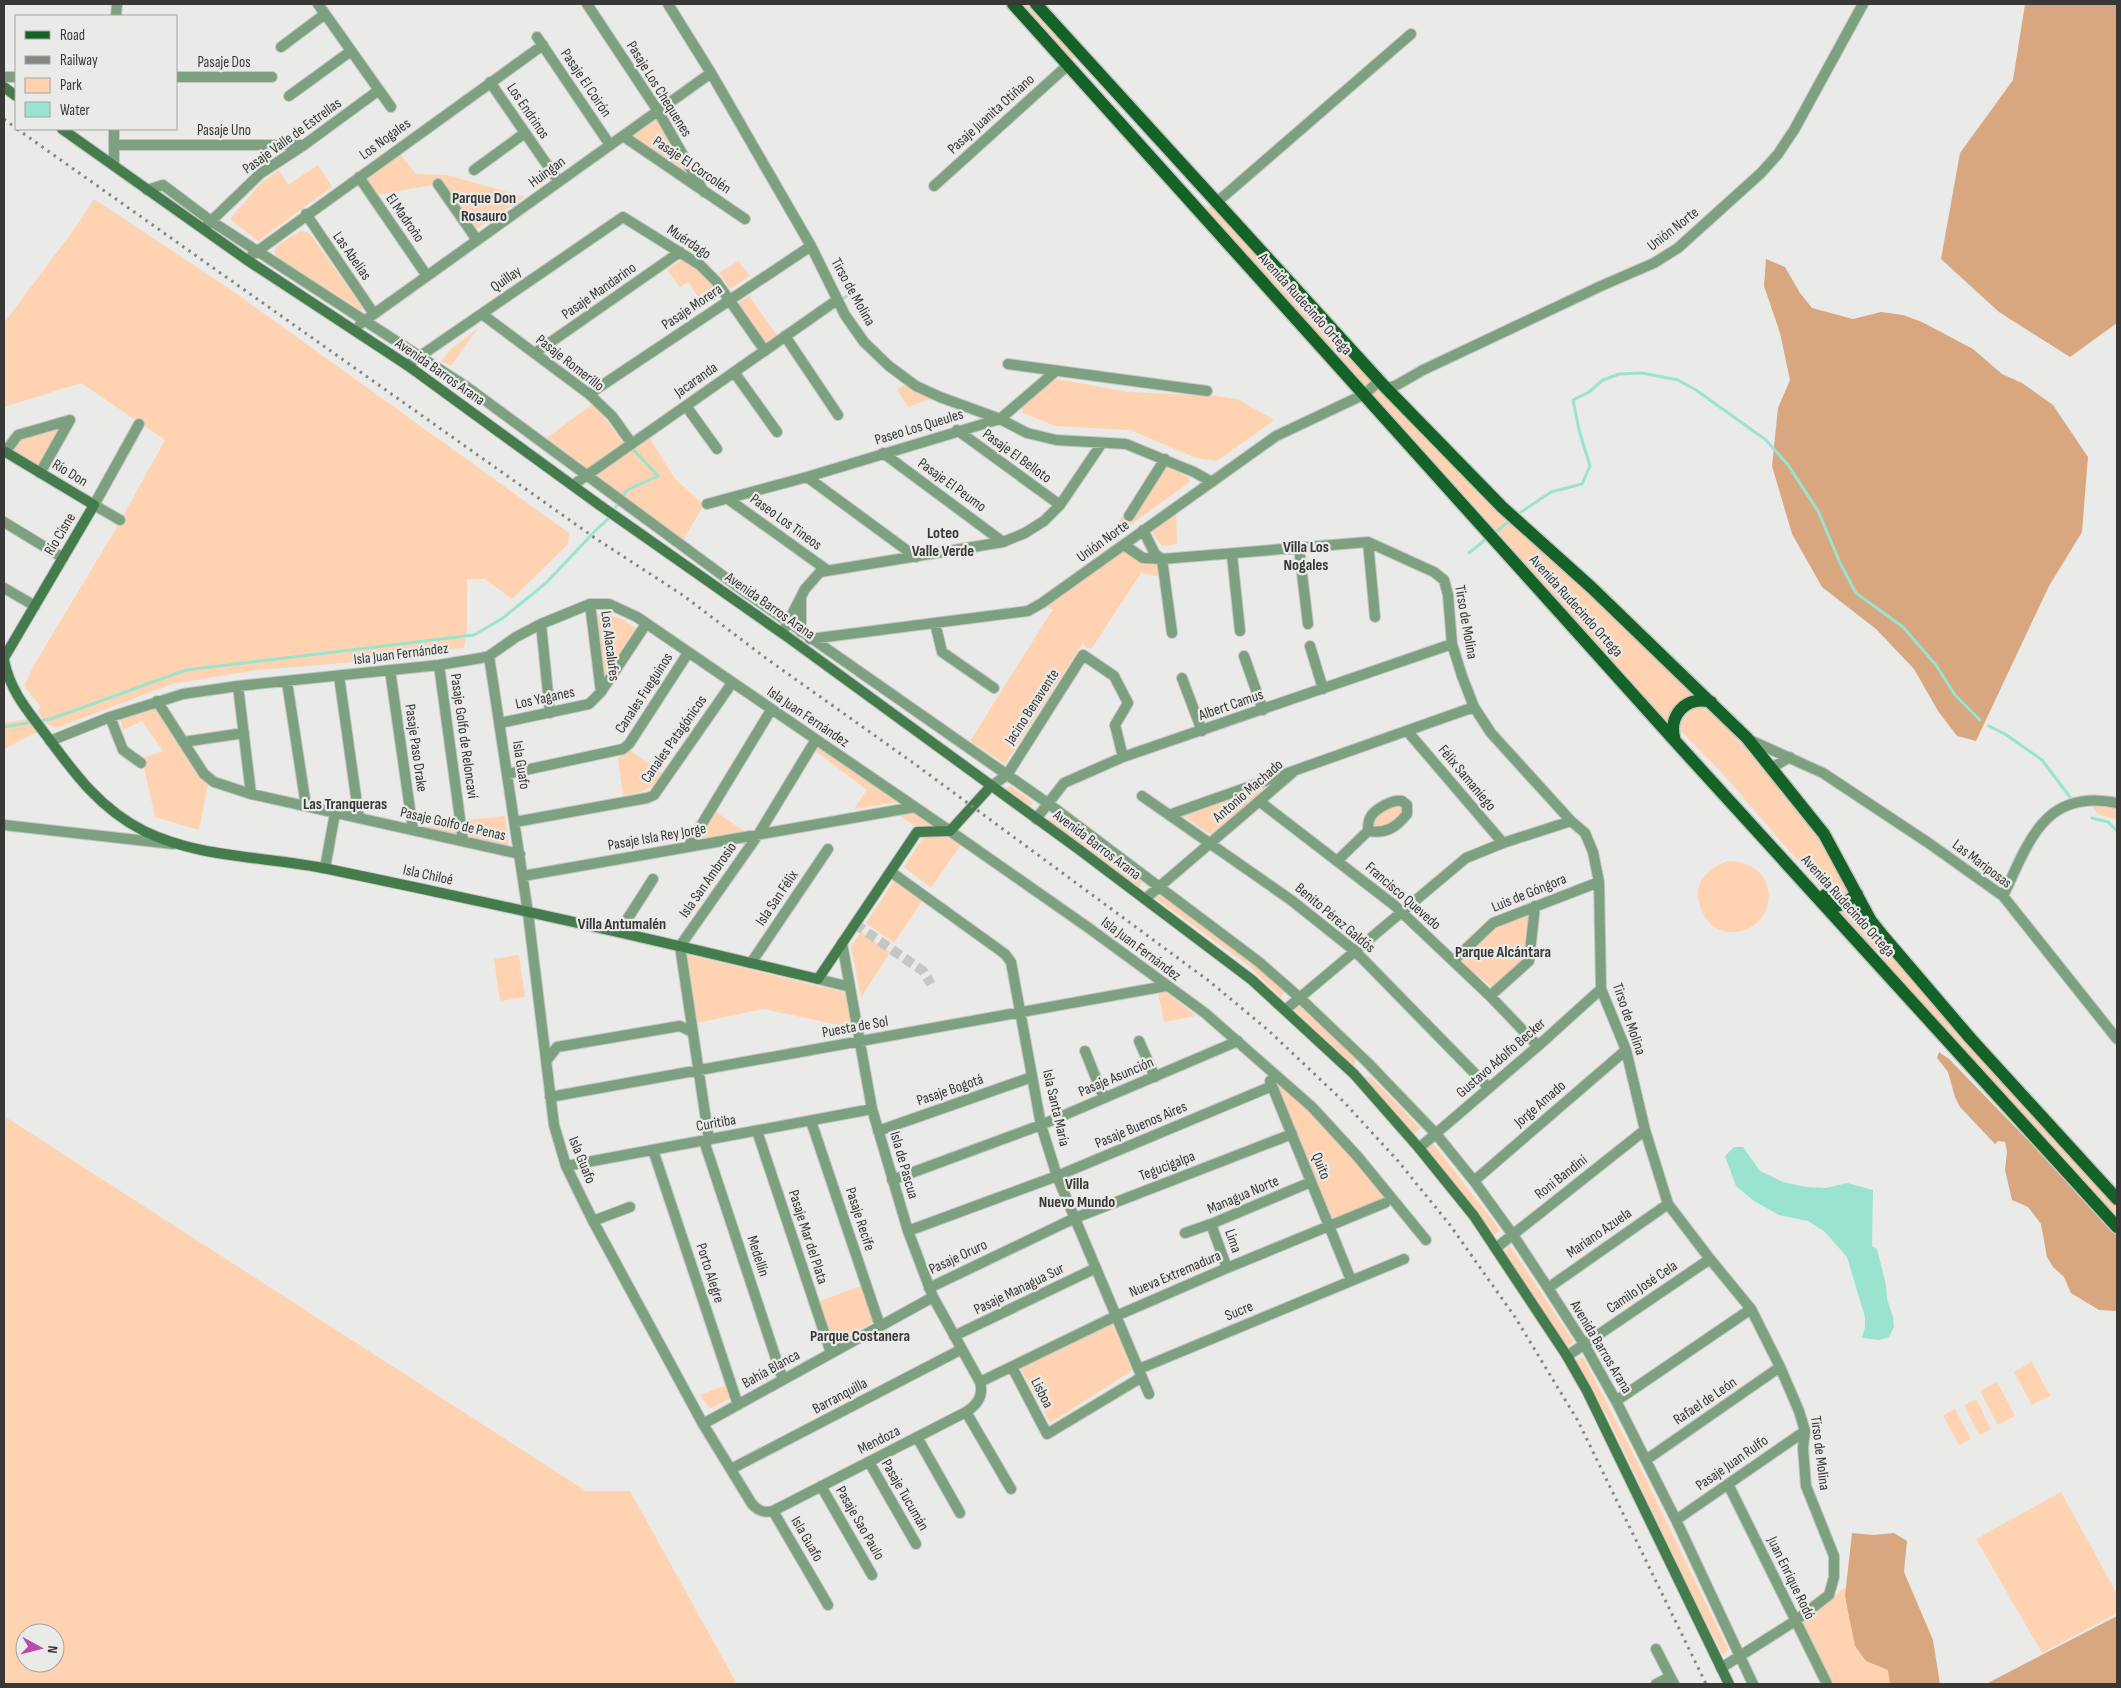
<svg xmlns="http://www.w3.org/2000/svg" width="2121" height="1688" viewBox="0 0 2121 1688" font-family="'Sofia Sans Condensed',sans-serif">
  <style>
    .green { fill: #ffd3b1; fill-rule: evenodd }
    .forest { fill: #d8a780 }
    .water { fill: #99e3cf }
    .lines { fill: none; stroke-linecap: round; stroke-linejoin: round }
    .stream { stroke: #99e3cf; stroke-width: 3 }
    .street-tunnel { stroke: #c6c7c5; stroke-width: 10; stroke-dasharray: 10 5; stroke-linecap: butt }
    .street-casing { stroke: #c6c7c5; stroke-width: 12 }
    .secondary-casing { stroke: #c6c7c5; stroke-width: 12 }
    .primary-casing { stroke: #c6c7c5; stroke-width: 15 }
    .street { stroke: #7da180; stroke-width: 10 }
    .secondary { stroke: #457c4d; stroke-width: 10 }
    .primary { stroke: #146227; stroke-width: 12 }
    .rail { stroke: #868785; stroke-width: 3; stroke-dasharray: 2.5 5; stroke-linecap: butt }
    .labels { text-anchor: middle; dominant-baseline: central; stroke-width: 4.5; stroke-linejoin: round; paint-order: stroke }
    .street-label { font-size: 15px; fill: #383837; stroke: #eaebe8 }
    .neighbourhood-label { font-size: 16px; font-weight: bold; fill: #383837; stroke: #eaebe8 }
  </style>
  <rect width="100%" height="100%" fill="#eaebe8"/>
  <path class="green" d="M1022,4h10l45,51 -6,5z
    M657,119l32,56 -58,-37z
    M400,154l16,20 31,1 78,22 -48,32 -33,-46 -68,12 -11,-17z
    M318,165l14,22 -74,54 -28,-22 30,-35 19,-14 9,15z
    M94,199l143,95 332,239 -1,11 -56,55 -27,-20h-18v48l-3,21 -47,4 -73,11 -86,7 -86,14 -116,44 -9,-4 -10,-13 4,-4 -17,-21 10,-21 80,-133 51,-92 -84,-57 -77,24v-84l74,-99z
    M1201,207h13l111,118 374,368 -32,32 -170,-194z
    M300,231l7,1 4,3 52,73 -1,3 -87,-55v-9z
    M683,259l27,19 9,15 -16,11 -15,-22 -8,5 -13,-17z
    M738,261l12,15 -20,13 -11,-16z
    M749,296l30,42 -12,8 -31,-42z
    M478,328l-27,38 -10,-5 10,-12z
    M1057,379l72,13 88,4 20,3 37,21 -57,41 -21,-3 -66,-28 -75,-4 -32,-13 -2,-6 3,-4z
    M907,383l29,14 -28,10 -11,-17z
    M591,405l9,6 24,33 -36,25 -41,-31z
    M61,427l-22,40 -28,-16 9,-12z
    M649,437l26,42 29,26 -21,35 -88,-63z
    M1165,465l23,12 2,5 -53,38 -40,34 25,-38 6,4z
    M1176,511l1,33 -15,2 -9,-12 -1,-5z
    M1123,549l19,12 19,4v12l-20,-4 -49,75h-6l-3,-5 -78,121 -35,-23 83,-132h-4l-1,-7z
    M604,613l20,7 13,9 -33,50 -10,-64z
    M157,704l52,74 -10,52 -44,-13 -13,-59 21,-7 -21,-30 -19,9 -3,-13z
    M1698,707h6l6,4 47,49 64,79 29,54 -3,4 -12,4 -12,-11 -100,-116 -42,-43v-10l10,-11z
    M28,719l9,13 -33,17v-26z
    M816,746l10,7 72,49 -44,7 13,-19 -53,-40z
    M630,750l33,24c-14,17 -20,18 -40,22l-5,-38z
    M1011,786l22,17 -3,5 -26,-19z
    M1267,787l-54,49 -30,-20z
    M355,799l-2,16 -27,-7 -1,-6z
    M1394,805l9,1v7l-18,15h-13c1,-13 11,-17 22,-23z
    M2092,806l25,2v12l-19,-6z
    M715,811l30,21 -45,9 -3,-2z
    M915,811l16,12v4l-10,4 -26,-19z
    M1052,815l90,67 -3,6 -92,-67z
    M505,816l4,32 -41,-10 -3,-18z
    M458,822v15l-40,-9z
    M949,833l13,10 -31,45 -27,-21 18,-28z
    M1727,861c60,0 51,75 1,71 -8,-1 -15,-4 -20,-11 -19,-26 -10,-49 19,-60z
    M895,879l28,21 -29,43 -28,-20z
    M1159,892l86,63 40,35 -4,8 -32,-32 -94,-68z
    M1849,909l2,3 7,-3 59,78 200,220v12l-278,-307z
    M1529,915l-6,42 -5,7 -26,23 -31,-25 36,-35z
    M861,932l29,20 -29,46 -10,-52z
    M685,954l162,39 6,35 -90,-19 -66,14z
    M519,955l6,42 -25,4 -6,-42z
    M1165,991l31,25 -32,6 -6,-29z
    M1301,1004l56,53 -3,9 -60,-56z
    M1370,1076l50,52 -5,6 -53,-56z
    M1274,1080l49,42 64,75 -56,24z
    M4,1116l582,375h44l107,193h-733zM25,1633h30v30h-30z
    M1432,1142l68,88 -7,6 -24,-35 -43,-53z
    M1510,1246l64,96 -8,6 -64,-95z
    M863,1285l11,37 -41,23 -15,-43z
    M1110,1324l6,4 17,42 -83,53 -29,-54z
    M1583,1357l59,114 86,178 -5,6 -36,-70 -79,-167 -33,-57z
    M2032,1362l18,34 -18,9 -18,-33z
    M1997,1382l18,34 -17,9 -18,-34z
    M729,1384l2,14 -20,10 -5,-4 -6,-9z
    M1976,1399l15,30 -12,6 -15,-30z
    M1955,1409l16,30 -12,6 -16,-30z
    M2061,1492l56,102v19l-75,40 -66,-114z
    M1865,1571l41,113h-72l-33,-61z"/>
  <path class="forest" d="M2025,4h92v319l-47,34 -71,-45 -58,-53 19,-106 53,-73z
    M1766,259l19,8 15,26 12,15 41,11 28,-7 22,3 19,7 51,27 29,25 20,9 31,22 35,52 -6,75 -33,54 -73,155 -19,-5 -19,-25 -24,-42 -38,-40 -54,-42 -30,-53 -20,-68 6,-58 12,-28 -10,-47 -16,-47z
    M1939,1052l10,7 130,134 38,43v75l-18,-1 -28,-17 -7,-16 -11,-10 -6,-10 -6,-33 -13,-17 -16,-7 -7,-30 2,-18 -2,-10 -7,-1 -3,3 -35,-37 -5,-10 -7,-25 -11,-14z
    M1852,1533l22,2 20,-2 13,8 -3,31 29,68 7,44h-50l-2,-14 -22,-9 -11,-15 -10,-50z
    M2117,1616v68h-131z"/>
  <path class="water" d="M1734,1147h9l17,24 23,11 23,5 20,1 21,-5 26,7 -1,56 5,3 9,36 1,14 6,18 1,10 -5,10 -9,3 -18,-2 3,-11v-10l-18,-60 -23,-26 -16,-10 -29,-6 -25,-14 -18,-15 -11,-30z"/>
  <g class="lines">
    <path class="stream" d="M841,300l10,-7
      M1521,512l30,-20 31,-8 8,-18 -11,-36 -6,-30 16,-8 14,-12 16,-6 23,-1 36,7 18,10 70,50 22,25 30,46 23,54 15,28 47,34 33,38 19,30 25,25
      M1497,531l10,-8
      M1469,553l16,-13
      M39,721l12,-2 135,-49 288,-35 29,-17 43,-35 50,-53 12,-11 19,-29 31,-14 -27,-29 2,-1
      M1989,726l16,8 37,26 28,37
      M4,727l29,-5
      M2092,818l16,4 9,9"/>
    <path class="street-tunnel" d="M855,924l68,47 8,13"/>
    <g class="street-casing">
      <path id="street" d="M318,4l73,103
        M587,4l71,107 46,81
        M668,4l43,69 100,173 34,69 19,27 25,24 27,20 24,11 60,22 27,14 29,7 70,4 68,28 18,10
        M116,16l1,-12
        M537,37l73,108
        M281,47l44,-33
        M4,77h12
        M176,77h96
        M490,82l69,100
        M289,96l62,-45
        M623,136l122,83
        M114,145h189
        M114,166v-37
        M474,170l51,-37
        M359,177l68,99
        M438,184l39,56
        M934,186l134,-121
        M147,190l16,-5 48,36 256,166 274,202 308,215 210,158 41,36 67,64 69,72 38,47 39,54 35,53 36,56 32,57 60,119 77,164
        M1216,203l195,-169
        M306,214l68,100
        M207,225l54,-52 43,-28 75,-55
        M252,255l291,-210
        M482,314l107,80 23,22 20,28
        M360,324l351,-251
        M785,336l53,79
        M535,353l145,-101
        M1008,364l199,27
        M407,365l216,-148 77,48 16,16 49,70
        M734,372l43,60
        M1386,388l9,-2 28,-16 178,-84 53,-23 24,-15 83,-75 17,-19 16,-24 69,-126
        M589,394l222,-148
        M686,406l31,43
        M957,430l103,75
        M5,452l13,-17 52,-15 -30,53
        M883,453l120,89
        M807,477l109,80
        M573,485l264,-185
        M728,499l99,71
        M707,504l100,-27 193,-58 56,-48
        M1129,516l36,-57
        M120,520l-26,-15 45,-81
        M4,522l59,36
        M1143,530l12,24 7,5
        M1368,542l7,75
        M1124,545l19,13 19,1 206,-17 66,30 10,8 4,15 4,49 10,32 12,31 17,26 80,88 14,12 8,19 6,30 2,107 25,61 19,80 23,74 42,55 41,50 29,58 19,44 6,20 -2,17 3,38 28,70v21l-5,18 -34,26 -74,47
        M1299,548l9,76
        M1232,555l8,76
        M1162,559l10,74
        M4,588l31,18
        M801,600v32
        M590,604l11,88
        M935,623l7,29 52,36
        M541,624l9,89
        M785,628l20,-39 15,-17 183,-30 22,-9 19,-12 16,-16 42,-62
        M810,639l218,-28 14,-8 234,-167 89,-42 14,-13
        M1310,646l13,43
        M489,656l39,257 26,212 12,41 27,55 110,203 49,80c6,7 12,9 21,7l193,-99c11,-7 18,-16 14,-30l-47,-85 -25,-66 -36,-122 -30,-166
        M1244,656l19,54
        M439,665l24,176
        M390,670l23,160
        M339,676l20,142
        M1182,678l20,53
        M287,682l19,124
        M238,686l13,108
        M157,701l47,73 10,8 37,12 269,60
        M110,717l13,33 18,13
        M500,723l89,-19 12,-12 45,-68
        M1408,732l95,111
        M1750,740l73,33 107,71 73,52 114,143
        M50,741l60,-24 73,-23 55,-8 201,-21 42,-7 8,-2 27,-19 25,-13 49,-20h19l28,13 313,214 136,95 119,87 107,94 46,50 68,83
        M183,742l61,-9
        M1771,768l19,-11
        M507,774l116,-25 6,-5 59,-91
        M990,787l17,-12 76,-120 31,21 14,27 -13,22 8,32
        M1142,796l149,104 64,51 134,137
        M1259,801l135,104 96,91 48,50
        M1169,815l305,-108
        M1036,819l28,-36 59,-26 329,-113
        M515,822l132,-24 7,-3 78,-112
        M4,825l169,19
        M688,847l83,-137
        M1338,860l30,-29c17,3 28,-3 39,-17v-9l-5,-4c-9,-2 -28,8 -32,17 -2,4 -2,9 -2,13
        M325,868l10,-55
        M891,872l114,82 6,8 30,163 16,51 92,218
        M523,876l392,-69
        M2003,896c26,-54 41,-108 114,-93
        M1145,899l147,-126
        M619,932l34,-53
        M1453,961l40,-38 106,-41
        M751,963l77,-114
        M818,979l32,8
        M1490,996l39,-35 6,-55
        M1285,1010l181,-152 37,-15 68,-22
        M1139,1041l16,36
        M1085,1051l19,47
        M547,1060l10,-13 123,-21 12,6
        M1270,1081l81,199
        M550,1097l616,-111
        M811,1121l69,205
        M757,1131l74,222
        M878,1131l154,-54
        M709,1140l-29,-194 78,-111 57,-94
        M704,1141l79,239
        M1419,1148l119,-102 63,-57
        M653,1150l85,255
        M566,1166l306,-57
        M892,1180l149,-55 197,-84
        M1474,1181l152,-131
        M593,1221l37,-14
        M1211,1224l16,44
        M908,1231l149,-55 215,-90
        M1185,1233l26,-9 100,-42
        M1496,1248l149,-118
        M929,1288l146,-70 217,-84
        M1548,1288l120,-84
        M954,1336l142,-68
        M1567,1356l143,-97
        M1012,1367l35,67 95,-57
        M1139,1369l265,-110
        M980,1382l136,-66 111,-48 158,-65
        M1616,1401l135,-92
        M966,1412l45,77
        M703,1424l230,-127
        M917,1437l43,76
        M1646,1460l134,-93
        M869,1462l47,82
        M731,1469l231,-120
        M1728,1484l99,200
        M821,1486l51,89
        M773,1511l55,94
        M1676,1520l129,-89
        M1656,1649l18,35
        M1656,1684l14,-7"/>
    </g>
    <g class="secondary-casing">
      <path id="secondary" d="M4,87l12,9
        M62,129l185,131 160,105 191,139 191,134 288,210 175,132 102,94 65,74 55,68 93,140 20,35 142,293
        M4,451l90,54 -90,153
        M4,660c6,31 24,51 42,75 28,38 54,74 98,96 57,28 123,25 184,38 164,34 328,71 490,110l99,-147 33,-1 40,-44"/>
    </g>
    <g class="primary-casing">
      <path id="primary" d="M1013,4l662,737 442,486
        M1036,4l350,384 116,119 90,81 155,150 77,96 47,87 12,15 88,103 146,160
        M1675,741c-8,-25 11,-46 36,-39
        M1825,895l12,11 8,-3 12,-9"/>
    </g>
    <use href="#street" class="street"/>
    <use href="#secondary" class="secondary"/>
    <use href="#primary" class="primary"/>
    <path class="rail" d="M4,119l12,9
      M17,129l578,409 89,58 83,63 145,103 297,219 59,49 75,71 55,60 52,64 65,92 63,104 128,263"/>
  </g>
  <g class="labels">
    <g class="street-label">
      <text x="224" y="62">Pasaje Dos</text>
      <text transform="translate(586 83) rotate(56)">Pasaje El Coirón</text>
      <text transform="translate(659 89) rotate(58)">Pasaje Los Chequenes</text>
      <text transform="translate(528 111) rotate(56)">Los Endrinos</text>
      <text transform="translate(991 114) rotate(-42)">Pasaje Juanita Otiñano</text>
      <text x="224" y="130">Pasaje Uno</text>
      <text transform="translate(292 136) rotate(-36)">Pasaje Valle de Estrellas</text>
      <text transform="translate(385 139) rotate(-36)">Los Nogales</text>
      <text transform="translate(692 165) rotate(34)">Pasaje El Corcolén</text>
      <text transform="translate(547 172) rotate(-36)">Huingan</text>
      <text transform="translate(405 218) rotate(55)">El Madroño</text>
      <text transform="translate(1673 229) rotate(-38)">Unión Norte</text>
      <text transform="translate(689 242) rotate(34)">Muérdago</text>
      <text transform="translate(352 256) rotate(55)">Las Abelias</text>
      <text transform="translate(506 279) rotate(-35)">Quillay</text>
      <text transform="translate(599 291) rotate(-35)">Pasaje Mandarino</text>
      <text transform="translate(853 292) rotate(61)">Tirso de Molina</text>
      <text transform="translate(1305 304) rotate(48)">Avenida Rudecindo Ortega</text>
      <text transform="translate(692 307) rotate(-34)">Pasaje Morera</text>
      <text transform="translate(570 363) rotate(38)">Pasaje Romerillo</text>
      <text transform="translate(440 372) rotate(35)">Avenida Barros Arana</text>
      <text transform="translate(696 380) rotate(-35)">Jacaranda</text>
      <text transform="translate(919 427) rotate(-17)">Paseo Los Queules</text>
      <text transform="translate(1017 456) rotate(36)">Pasaje El Belloto</text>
      <text transform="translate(70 473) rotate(31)">Río Don</text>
      <text transform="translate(952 485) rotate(36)">Pasaje El Peumo</text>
      <text transform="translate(786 522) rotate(36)">Paseo Los Tineos</text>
      <text transform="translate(60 534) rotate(-59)">Río Cisne</text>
      <text transform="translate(1103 541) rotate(-36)">Unión Norte</text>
      <text transform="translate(770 606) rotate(35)">Avenida Barros Arana</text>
      <text transform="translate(1576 606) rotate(48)">Avenida Rudecindo Ortega</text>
      <text transform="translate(1466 622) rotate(80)">Tirso de Molina</text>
      <text transform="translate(610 646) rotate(83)">Los Alacalufes</text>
      <text transform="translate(401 654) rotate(-7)">Isla Juan Fernández</text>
      <text transform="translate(644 693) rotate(-57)">Canales Fueguinos</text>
      <text transform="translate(545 698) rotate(-12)">Los Yaganes</text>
      <text transform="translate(1231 705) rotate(-19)">Albert Camus</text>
      <text transform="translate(1032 707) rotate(-57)">Jacino Benavente</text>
      <text transform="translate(808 717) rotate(34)">Isla Juan Fernández</text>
      <text transform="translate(464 736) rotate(82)">Pasaje Golfo de Reloncaví</text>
      <text transform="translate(674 739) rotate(-55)">Canales Patagónicos</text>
      <text transform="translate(416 748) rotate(82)">Pasaje Paso Drake</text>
      <text transform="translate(521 765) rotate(81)">Isla Guafo</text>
      <text transform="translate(1467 778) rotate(50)">Félix Samaniego</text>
      <text transform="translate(1248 791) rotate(-41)">Antonio Machado</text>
      <text transform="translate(453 824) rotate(13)">Pasaje Golfo de Penas</text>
      <text transform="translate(657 837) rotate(-10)">Pasaje Isla Rey Jorge</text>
      <text transform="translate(1097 845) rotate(37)">Avenida Barros Arana</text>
      <text transform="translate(1982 864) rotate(37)">Las Mariposas</text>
      <text transform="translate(428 875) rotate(12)">Isla Chiloé</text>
      <text transform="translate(708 880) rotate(-55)">Isla San Ambrosio</text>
      <text transform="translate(1529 893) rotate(-22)">Luis de Góngora</text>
      <text transform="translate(1403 896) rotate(41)">Francisco Quevedo</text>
      <text transform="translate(777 898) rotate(-56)">Isla San Félix</text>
      <text transform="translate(1848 906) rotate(48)">Avenida Rudecindo Ortega</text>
      <text transform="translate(1335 918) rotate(40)">Benito Pérez Galdós</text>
      <text transform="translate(1141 949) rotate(37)">Isla Juan Fernández</text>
      <text transform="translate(1629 1019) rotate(71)">Tirso de Molina</text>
      <text transform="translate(855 1027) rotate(-10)">Puesta de Sol</text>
      <text transform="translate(1501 1058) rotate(-41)">Gustavo Adolfo Becker</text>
      <text transform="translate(1116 1077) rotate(-23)">Pasaje Asunción</text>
      <text transform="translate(950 1090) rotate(-19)">Pasaje Bogotá</text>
      <text transform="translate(1540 1104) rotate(-41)">Jorge Amado</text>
      <text transform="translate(1056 1108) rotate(77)">Isla Santa María</text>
      <text transform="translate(716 1123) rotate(-10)">Curitiba</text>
      <text transform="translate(1141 1125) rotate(-23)">Pasaje Buenos Aires</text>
      <text transform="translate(582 1160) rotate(68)">Isla Guafo</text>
      <text transform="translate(904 1165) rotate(74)">Isla de Pascua</text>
      <text transform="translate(1167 1166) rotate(-21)">Tegucigalpa</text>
      <text transform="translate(1321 1166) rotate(68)">Quito</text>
      <text transform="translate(1561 1177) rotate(-38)">Roni Bandini</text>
      <text transform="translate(1243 1195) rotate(-23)">Managua Norte</text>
      <text transform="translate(860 1219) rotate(72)">Pasaje Recife</text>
      <text transform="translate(1599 1233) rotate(-35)">Mariano Azuela</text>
      <text transform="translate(808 1237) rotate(72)">Pasaje Mar del Plata</text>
      <text transform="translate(1233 1241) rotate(71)">Lima</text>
      <text transform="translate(758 1256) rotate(72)">Medellín</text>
      <text transform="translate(958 1257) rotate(-25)">Pasaje Oruro</text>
      <text transform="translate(710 1273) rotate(72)">Porto Alegre</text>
      <text transform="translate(1175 1274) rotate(-23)">Nueva Extremadura</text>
      <text transform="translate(1642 1287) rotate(-34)">Camilo José Cela</text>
      <text transform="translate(1019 1289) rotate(-26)">Pasaje Managua Sur</text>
      <text transform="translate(1239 1311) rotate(-23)">Sucre</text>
      <text transform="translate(1601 1347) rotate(59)">Avenida Barros Arana</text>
      <text transform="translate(771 1369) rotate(-29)">Bahía Blanca</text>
      <text transform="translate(1042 1393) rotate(63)">Lisboa</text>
      <text transform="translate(840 1396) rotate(-28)">Barranquilla</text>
      <text transform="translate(1705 1401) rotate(-34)">Rafael de León</text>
      <text transform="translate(879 1440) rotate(-27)">Mendoza</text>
      <text transform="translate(1820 1453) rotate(83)">Tirso de Molina</text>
      <text transform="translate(1732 1463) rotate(-35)">Pasaje Juan Rulfo</text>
      <text transform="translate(905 1495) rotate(60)">Pasaje Tucumán</text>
      <text transform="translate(860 1523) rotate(60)">Pasaje Sao Paulo</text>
      <text transform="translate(807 1539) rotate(60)">Isla Guafo</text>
      <text transform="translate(1791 1578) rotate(64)">Juan Enrique Rodó</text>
    </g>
    <g class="neighbourhood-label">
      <text x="484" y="198">Parque Don<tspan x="484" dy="18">Rosauro</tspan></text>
      <text x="943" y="533">Loteo<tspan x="943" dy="18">Valle Verde</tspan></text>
      <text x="1306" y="547">Villa Los<tspan x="1306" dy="18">Nogales</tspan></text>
      <text x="345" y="804">Las Tranqueras</text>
      <text x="622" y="924">Villa Antumalén</text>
      <text x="1503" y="952">Parque Alcántara</text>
      <text x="1077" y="1184">Villa<tspan x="1077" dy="18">Nuevo Mundo</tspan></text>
      <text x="860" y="1336">Parque Costanera</text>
    </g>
  </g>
  <rect width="2121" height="1688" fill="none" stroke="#383837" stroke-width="10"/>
  <rect x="15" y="15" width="162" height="115" fill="#eaebe8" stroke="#a3a3a1"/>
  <rect x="25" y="31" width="25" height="8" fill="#146227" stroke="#a3a3a1"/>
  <text x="60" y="40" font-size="15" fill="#383837">Road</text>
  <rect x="25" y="56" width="25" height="8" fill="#868785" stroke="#a3a3a1"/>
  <text x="60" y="65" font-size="15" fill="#383837">Railway</text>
  <rect x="25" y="78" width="25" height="15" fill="#ffd3b1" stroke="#a3a3a1"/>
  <text x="60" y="90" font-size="15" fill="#383837">Park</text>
  <rect x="25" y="102" width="25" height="15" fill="#99e3cf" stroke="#a3a3a1"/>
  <text x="60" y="115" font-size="15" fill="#383837">Water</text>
  <g transform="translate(40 1648) rotate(97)"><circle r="24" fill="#eaebe8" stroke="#a3a3a1"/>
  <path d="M0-4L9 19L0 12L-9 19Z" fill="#b94ba9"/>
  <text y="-8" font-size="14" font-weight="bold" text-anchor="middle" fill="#383837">N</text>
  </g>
</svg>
